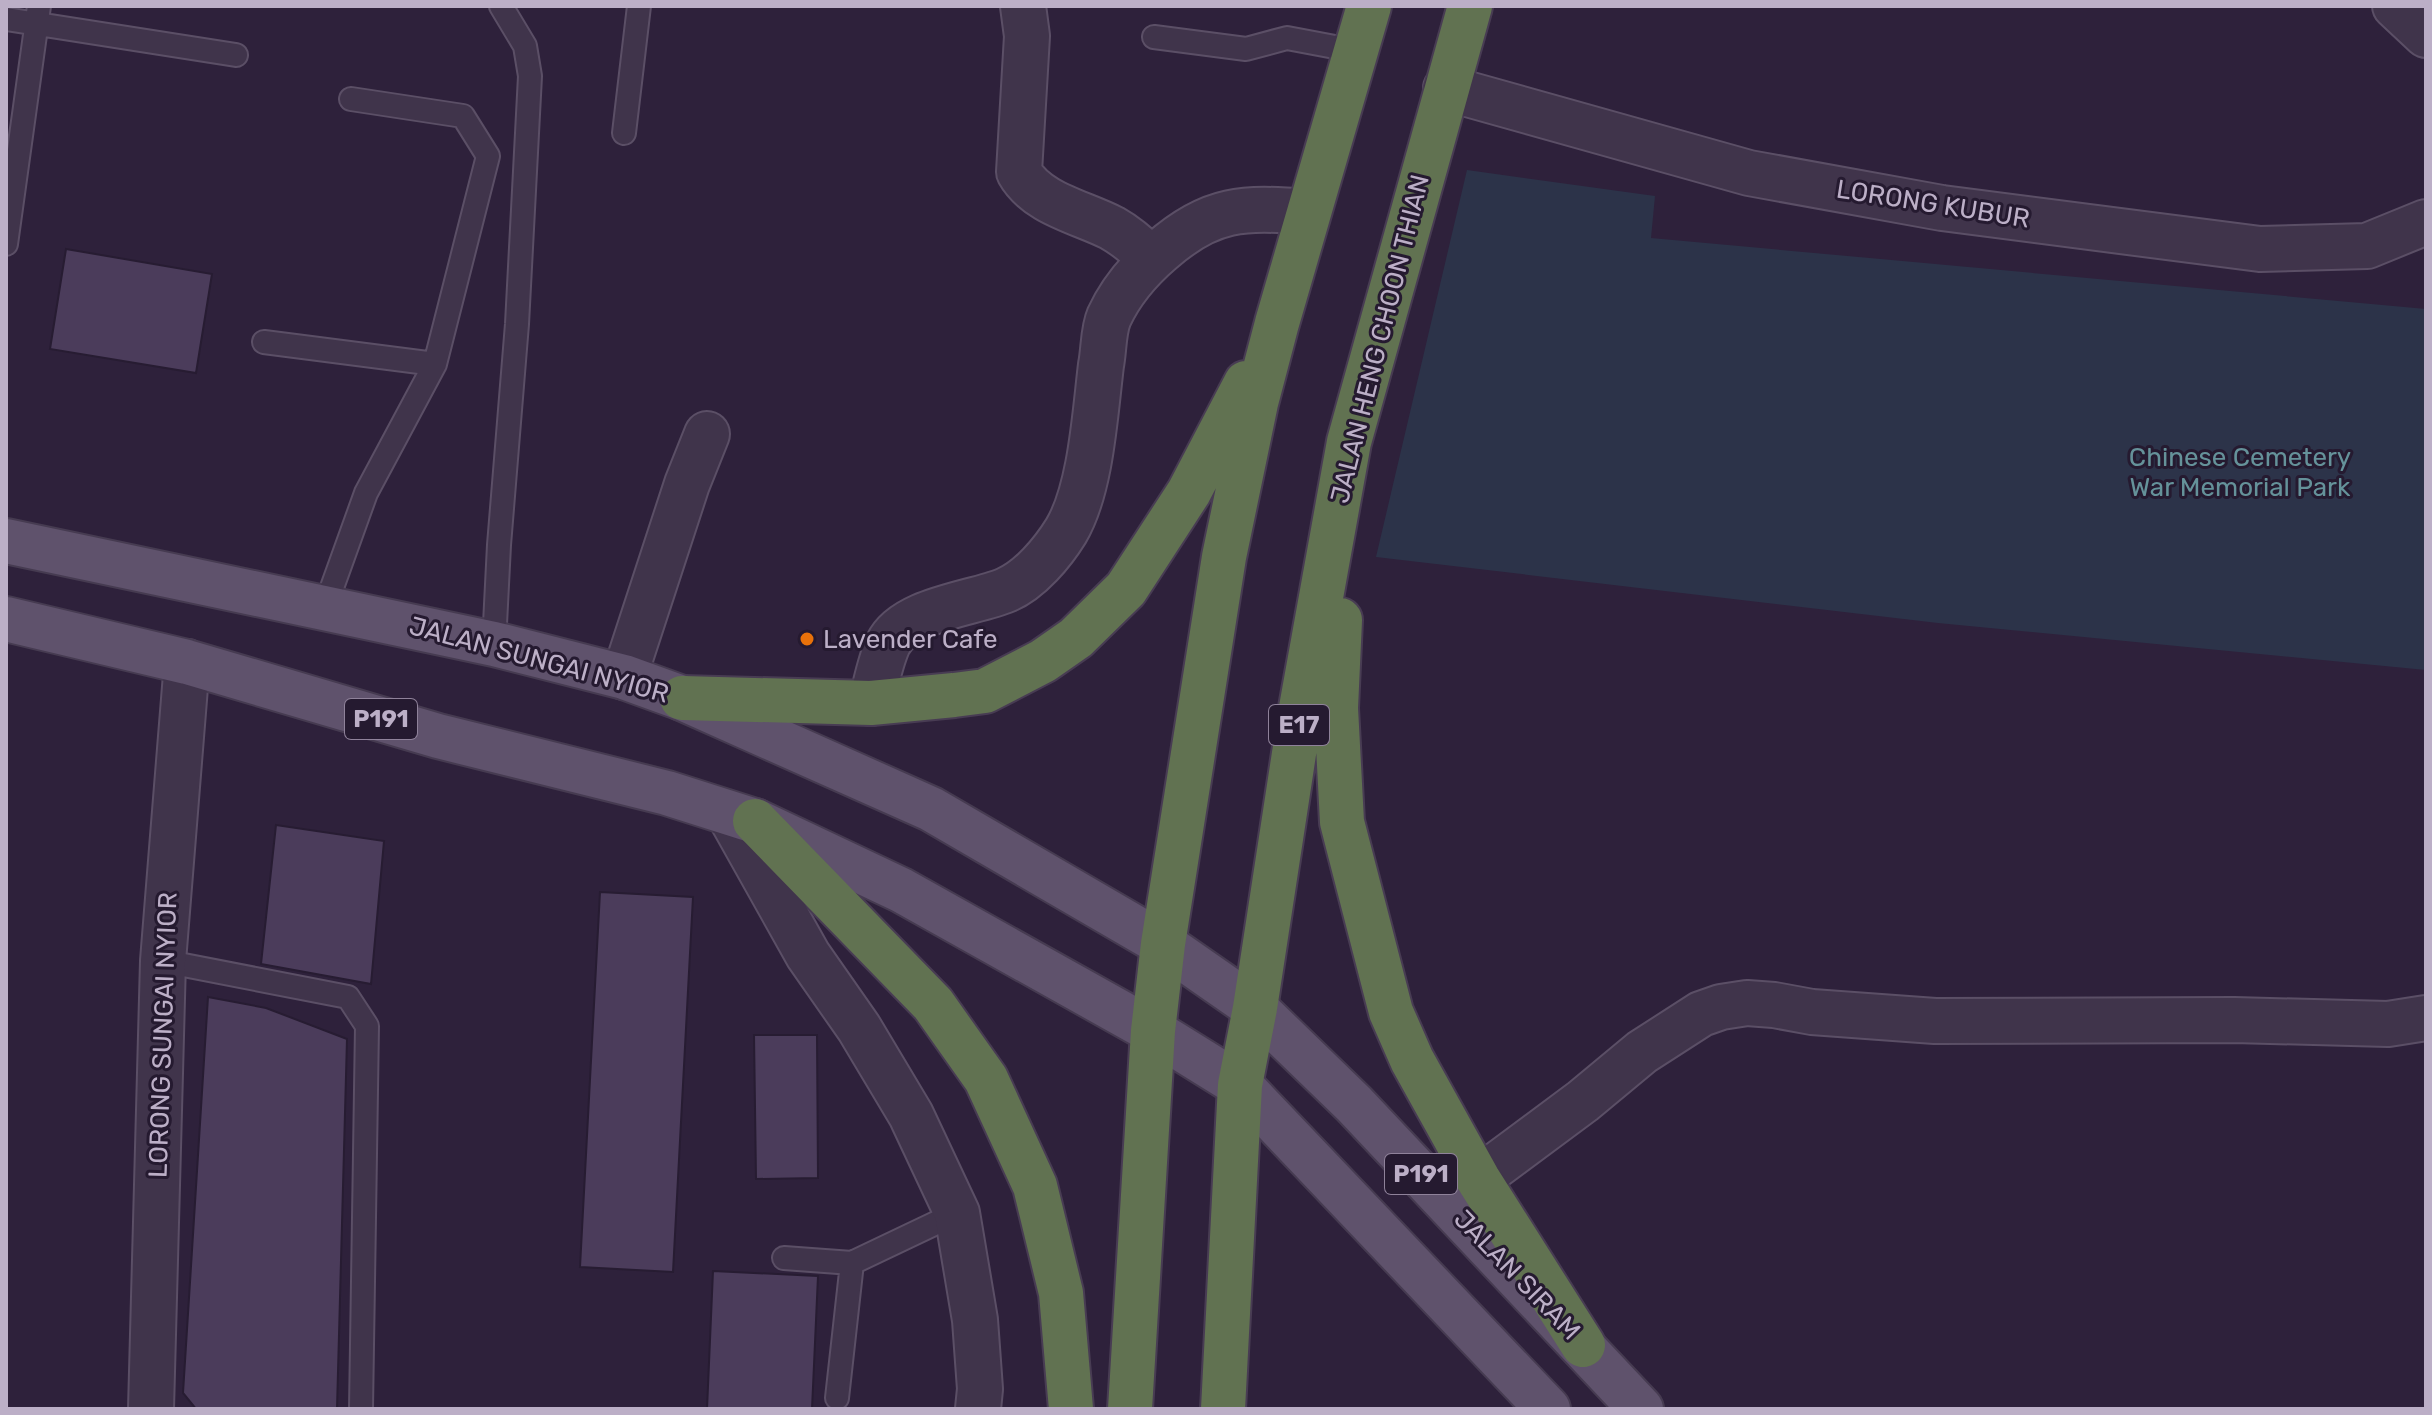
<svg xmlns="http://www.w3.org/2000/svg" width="2432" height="1415" viewBox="0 0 2432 1415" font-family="Rubik,sans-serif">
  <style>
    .green { fill: #2c3349 }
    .building { fill: #4b3c5b; stroke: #271c32; stroke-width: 2 }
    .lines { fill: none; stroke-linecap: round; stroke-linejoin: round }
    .lane-casing { stroke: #5b4f66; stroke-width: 26 }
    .street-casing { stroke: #5b4f66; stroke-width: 48 }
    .primary-casing { stroke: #463b51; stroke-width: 48 }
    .highway-casing { stroke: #483c53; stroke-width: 48 }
    .lane { stroke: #40344b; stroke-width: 22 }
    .street { stroke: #40344b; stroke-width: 44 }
    .primary { stroke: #5f526c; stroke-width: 44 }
    .highway { stroke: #617251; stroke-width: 44 }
    .food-dot { fill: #e8710a; stroke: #251a30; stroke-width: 3 }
    .labels { text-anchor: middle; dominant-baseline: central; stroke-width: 6; stroke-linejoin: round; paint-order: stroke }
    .shield { fill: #251a30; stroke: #8f829a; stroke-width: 2 }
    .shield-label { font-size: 24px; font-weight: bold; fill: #bcafc7 }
    .street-label { font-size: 26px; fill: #bcafc7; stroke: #251a30 }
    .park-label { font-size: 26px; fill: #65929a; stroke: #251a30 }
    .poi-label { font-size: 26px; fill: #bcafc7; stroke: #251a30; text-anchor: start }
  </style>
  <rect width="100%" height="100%" fill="#2e213b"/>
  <path class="green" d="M1467,170l188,26 -4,42 775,71v361l-488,-47 -562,-66z"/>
  <path class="building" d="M66,249l146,25 -16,99 -146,-24z
    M276,825l108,16 -13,143 -110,-20z
    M600,892l93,5 -20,375 -93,-5z
    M208,997l58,11 81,31 -10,370h-141l-13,-16z
    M754,1035h63l1,143 -62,1z
    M713,1271l105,5 -6,133h-105z"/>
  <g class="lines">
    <g class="lane-casing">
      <path id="lane" d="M6,19l230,36
        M1154,37l92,12 41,-11 69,13
        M624,133l15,-127
        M6,244l33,-238
        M264,342l171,22
        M325,607l41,-114 69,-129 53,-208 -25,-40 -112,-17
        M494,644l5,-99 18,-221 13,-248 -5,-30 -24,-40
        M163,961l185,36 19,29 -6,383
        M784,1258l68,5 105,-50
        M837,1398l15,-135"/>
    </g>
    <g class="street-casing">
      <path id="street" d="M1023,6l4,30 -8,136c18,32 62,40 93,56 16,9 27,19 39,31
        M2395,6l31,29
        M1446,88l303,85 193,35 318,41 107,-3 59,-24
        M624,677l63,-193 20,-50
        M871,703c5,-19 9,-41 17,-59 17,-35 85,-40 118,-54 24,-10 47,-38 60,-59 25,-42 29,-117 35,-166 3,-15 2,-34 8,-48 12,-26 31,-48 52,-66 50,-44 83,-44 146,-39
        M729,814l79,141 51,73 52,87 46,98 18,107 5,69 -2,20
        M1478,1179l105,-78 59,-49 59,-38 20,-7 26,-4 27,2 38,7 123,9 299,-1 154,4 38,-6
        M151,1409l12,-448 24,-299"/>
    </g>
    <g class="primary-casing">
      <path id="primary" d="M6,541l488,103 130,33 58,21 249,111 232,135 92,64 99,96 287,305
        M6,619l181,43 251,74 229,57 88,28 146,69 252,141 87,54 308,324"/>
    </g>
    <g class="highway-casing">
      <path id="highway" d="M1340,620l-4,88 6,114 49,190 21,48 66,119 105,166
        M682,698l189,5 83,-8 31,-4 58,-30 33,-23 50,-49 63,-97 57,-109
        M755,821l178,183 53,75 49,107 26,107 10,116
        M1130,1409l23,-378 10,-87 61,-387 32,-154 21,-80 92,-317
        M1223,1409l17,-324 15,-77 46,-300 48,-266 121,-436"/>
    </g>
    <use href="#lane" class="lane"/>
    <use href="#street" class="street"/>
    <use href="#primary" class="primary"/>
    <use href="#highway" class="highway"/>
  </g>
  <circle class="food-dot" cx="807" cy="639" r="8"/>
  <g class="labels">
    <g class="shield">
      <rect x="345" y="699" width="72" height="40" rx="6"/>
      <rect x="1269" y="705" width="60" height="40" rx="6"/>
      <rect x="1385" y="1154" width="72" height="40" rx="6"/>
    </g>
    <g class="shield-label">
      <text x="381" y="719">P191</text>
      <text x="1299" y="725">E17</text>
      <text x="1421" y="1174">P191</text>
    </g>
    <g class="street-label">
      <text transform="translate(1933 204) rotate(9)">LORONG KUBUR</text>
      <text transform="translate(1380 339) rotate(-76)">JALAN HENG CHOON THIAN</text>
      <text transform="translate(539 660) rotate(15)">JALAN SUNGAI NYIOR</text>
      <text transform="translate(163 1035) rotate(-88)">LORONG SUNGAI NYIOR</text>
      <text transform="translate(1517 1275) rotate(46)">JALAN SIRAM</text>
    </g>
    <g class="park-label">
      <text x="2240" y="457">Chinese Cemetery<tspan x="2240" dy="30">War Memorial Park</tspan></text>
    </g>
    <g class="poi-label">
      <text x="823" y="639">Lavender Cafe</text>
    </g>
  </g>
  <rect width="2432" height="1415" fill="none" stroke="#bcafc7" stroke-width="16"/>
</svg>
